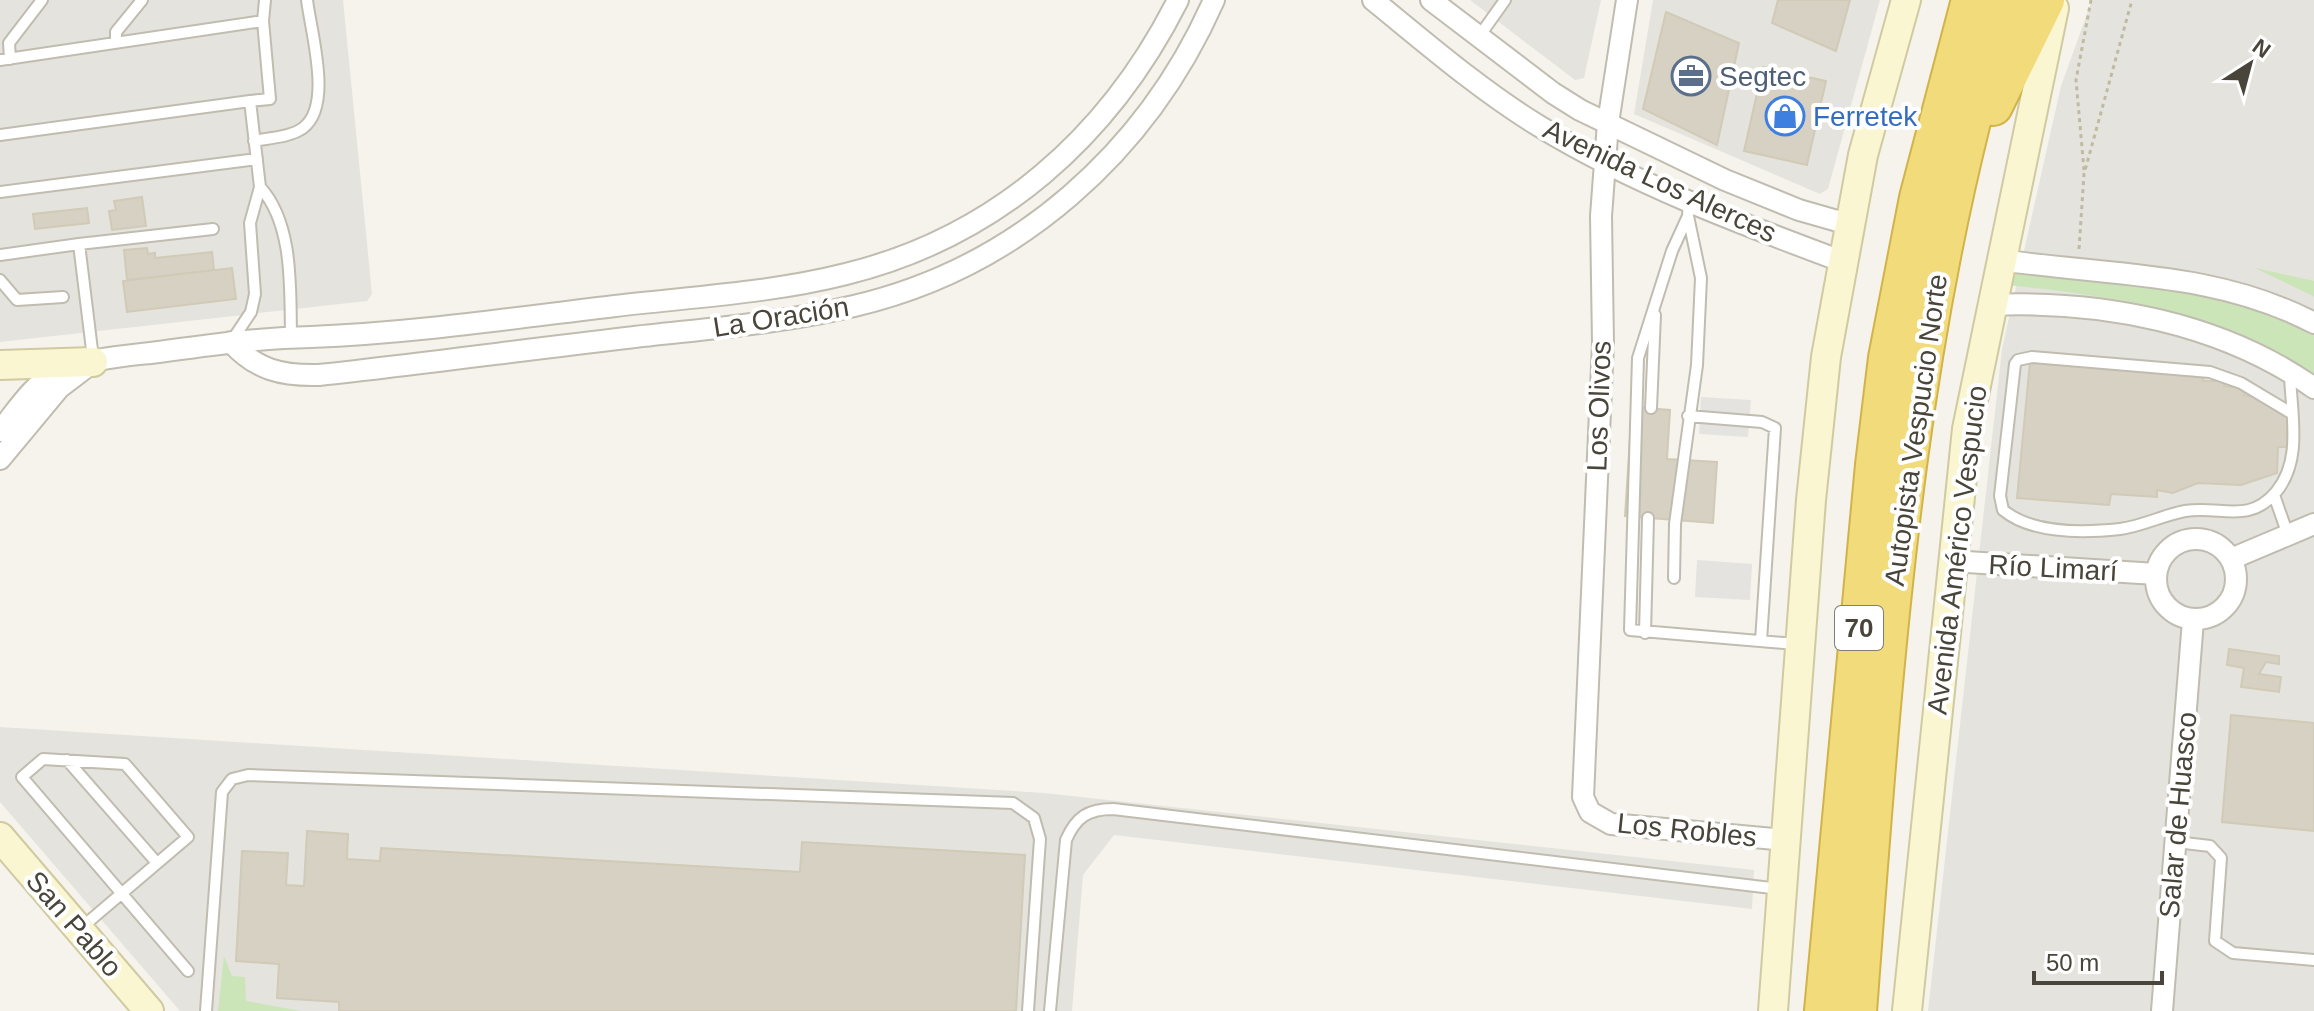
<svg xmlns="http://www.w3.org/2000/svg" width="2314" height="1011" viewBox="0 0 2314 1011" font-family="Arial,sans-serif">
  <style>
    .industrial { fill: #e5e3dd }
    .green { fill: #cbe5b9 }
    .parking { fill: #e4e3e0 }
    .building { fill: #d6d1c3; stroke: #d0cab6; stroke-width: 2 }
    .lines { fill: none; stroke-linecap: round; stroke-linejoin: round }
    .lane-casing { stroke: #c0bcaf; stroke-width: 14 }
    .street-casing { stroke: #c0bcaf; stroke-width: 24 }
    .secondary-casing { stroke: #d0caa0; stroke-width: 32 }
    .highway-casing { stroke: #d1b34a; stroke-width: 42 }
    .path { stroke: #c0baa2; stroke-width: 3; stroke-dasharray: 4 4; stroke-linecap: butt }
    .lane { stroke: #fff; stroke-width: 10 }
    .street { stroke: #fff; stroke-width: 20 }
    .secondary { stroke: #faf6d1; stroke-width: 28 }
    .highway { stroke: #f2db7b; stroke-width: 38 }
    .labels { text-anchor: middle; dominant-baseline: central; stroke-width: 8; stroke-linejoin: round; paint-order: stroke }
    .shield { fill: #fff; stroke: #807d75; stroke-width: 2 }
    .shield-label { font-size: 26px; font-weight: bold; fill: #49453a }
    .service-label { font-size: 28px; fill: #4e5e75; stroke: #fff; text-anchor: start }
    .shop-label { font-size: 28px; fill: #366cbe; stroke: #fff; text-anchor: start }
    .street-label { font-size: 28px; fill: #49453a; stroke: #fff }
  </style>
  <rect width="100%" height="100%" fill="#f5f3ec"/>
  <path class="industrial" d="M0,0h343l29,294 -5,7 -367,41z
    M1470,0h131l-17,78 -9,2z
    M1653,0h227l-52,189 -8,5 -186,-80z
    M2092,0h222v1011h-386l74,-662 59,-263z
    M0,727l1044,66 710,77 -2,39 -638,-74 -31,40 -11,136h-892l-180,-209z"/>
  <path class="green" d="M2011,268l81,6 143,24 79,30v47c-102,-65 -188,-77 -306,-90z
    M2255,268l59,13v16l-1,-1z
    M224,956l8,20 13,1 1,24 55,10h-83z"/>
  <path class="parking" d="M1701,397l50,3 -3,37 -49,-3z
    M1697,560l55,4 -2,36 -55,-3z"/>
  <path class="building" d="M1778,0h72l-14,51 -64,-28z
    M1666,12l73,31 -22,102 -74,-36z
    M1763,67l63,14 -19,84 -63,-14z
    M142,197l4,29 -34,4 -3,-19 7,-1 -2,-9z
    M87,208l2,15 -54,6 -2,-15z
    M147,248l1,6 7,-1v5l57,-6 2,18 -87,10 -3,-30z
    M232,268l4,31 -109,13 -4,-31z
    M2030,362l174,12 -1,7h22l-1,5 21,2 -1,7 25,5 19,11 -1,36h-9l-1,26 -36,12 -43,-2 -25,10 -16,-3v7l-46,-3 -2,11 -92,-7z
    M1632,407l38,3 -3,49 50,3 -4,61 -88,-7z
    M2229,649l50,7v8l-13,-2 -7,12 22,3 -2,15 -38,-5 3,-19 -17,-3z
    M2231,715l83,8v108l-92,-9z
    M307,831l41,3 -1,25 33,2 1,-13 419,24 2,-30 223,13 -9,156h-677v-9l-62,-4 2,-34 -43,-3 6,-110 46,2 -2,32 18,1z"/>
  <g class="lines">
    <g class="lane-casing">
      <path id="lane" d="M1478,38l27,-38
        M116,43v-11l26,-32
        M10,59l-1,-16 33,-43
        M0,60l263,-39
        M0,135l250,-34
        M254,141c15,-3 37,-4 49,-13 30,-22 8,-95 4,-128
        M260,187c34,37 30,103 31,150
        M0,192l257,-33
        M1689,202l-1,14 -16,35 -34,107 -8,272 166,14
        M0,255l79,-11
        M0,280l17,20 46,-3
        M231,342l20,-30 4,-18 -5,-71 10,-36 -10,-86 20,-2 -7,-78 2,-21
        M93,358l-14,-114 134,-15
        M2290,374c1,39 13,86 -14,118 -28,33 -55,13 -91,19 -22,4 -42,15 -65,18 -37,4 -88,5 -117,-19l-3,-14 15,-132 3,-4 14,-3 178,15 31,11 50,30
        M1651,408l4,-93
        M1688,416l74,6 13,6 -14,213
        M2274,495l14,40
        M1674,578l1,-54 22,-159 4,-87 -13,-62
        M1645,633l3,-115
        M67,760l90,103
        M2176,842l34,4 11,12 -6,83 18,12 81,7
        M81,928l107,-91 -63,-73 -82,-5 -21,18 166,194
        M206,1011l16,-219 10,-13 16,-4 765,28 21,15 6,21 -12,172
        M1050,1011l16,-171c10,-23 22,-31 47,-31l667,80"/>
    </g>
    <g class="street-casing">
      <path id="street" d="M1373,0c53,43 107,90 166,126 93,57 200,97 302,135
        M1431,0l122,93 27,17 145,70 74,30 49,14
        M1627,0l-19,123 -7,93 2,127 -20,454 7,15 21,12 175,16
        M2001,260c108,16 214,11 313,63
        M1991,305c111,-5 231,18 323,83
        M231,342c25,28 51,34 88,33 102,-11 204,-25 307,-37 76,-9 153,-14 228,-32 163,-38 293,-154 360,-306
        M0,431c16,-19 32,-46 55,-57 31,-16 70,-18 104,-22 50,-7 101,-14 152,-15 102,-4 203,-19 304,-31 76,-9 156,-13 231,-32 150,-37 263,-137 332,-274
        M0,459l59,-71 25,-19
        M2156 579a40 40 0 1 1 80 0a40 40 0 1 1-80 0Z
        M2231,559l83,-35
        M1951,561l205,13
        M2162,1011l31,-391"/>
    </g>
    <g class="secondary-casing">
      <path id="secondary" d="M0,365l93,-3
        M0,837l149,174
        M1773,1011l38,-511 15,-143 37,-202 43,-155
        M1907,1011l60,-582 87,-421"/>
    </g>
    <g class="highway-casing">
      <path id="highway" d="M1993,106l52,-106
        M1824,1011l51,-546 13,-107 31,-160 52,-198
        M1857,1011c26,-339 46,-685 148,-1011"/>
    </g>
    <path class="path" d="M2084,170l-8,-90 15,-80
      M2079,249l5,-75 48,-174"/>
    <use href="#lane" class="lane"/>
    <use href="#street" class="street"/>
    <use href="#secondary" class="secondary"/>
    <use href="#highway" class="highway"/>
  </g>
  <defs>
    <g id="office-ring" transform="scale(2)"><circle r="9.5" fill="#fff" stroke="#5c6f8a" stroke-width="1.5"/><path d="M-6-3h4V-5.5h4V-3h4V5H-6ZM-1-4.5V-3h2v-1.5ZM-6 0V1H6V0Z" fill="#5c6f8a"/></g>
    <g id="shop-ring" transform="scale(2)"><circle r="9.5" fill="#fff" stroke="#3f7fe0" stroke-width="1.5"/><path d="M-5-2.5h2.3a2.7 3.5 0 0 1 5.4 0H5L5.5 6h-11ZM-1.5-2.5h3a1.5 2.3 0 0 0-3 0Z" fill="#3f7fe0"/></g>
  </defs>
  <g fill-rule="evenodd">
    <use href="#office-ring" x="1691" y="76"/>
    <use href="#shop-ring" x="1785" y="116"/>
  </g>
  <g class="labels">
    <rect class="shield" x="1835" y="606" width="48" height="44" rx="6"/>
    <g class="shield-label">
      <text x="1859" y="628">70</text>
    </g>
    <g class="service-label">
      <text x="1719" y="76">Segtec</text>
    </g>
    <g class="shop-label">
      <text x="1813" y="116">Ferretek</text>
    </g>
    <g class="street-label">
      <text transform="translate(1660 181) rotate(25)">Avenida Los Alerces</text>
      <text transform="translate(781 317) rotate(-9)">La Oración</text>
      <text transform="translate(1599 406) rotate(-88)">Los Olivos</text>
      <text transform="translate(1916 430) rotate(-82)">Autopista Vespucio Norte</text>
      <text transform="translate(1957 550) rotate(-83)">Avenida Américo Vespucio</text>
      <text transform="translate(2053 568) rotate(3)">Río Limarí</text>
      <text transform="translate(2178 815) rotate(-85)">Salar de Huasco</text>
      <text transform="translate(1687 830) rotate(6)">Los Robles</text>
      <text transform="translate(74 924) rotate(49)">San Pablo</text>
    </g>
  </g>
  <g transform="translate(2250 64) rotate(36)" stroke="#ffffff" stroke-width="6" paint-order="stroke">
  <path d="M0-6L14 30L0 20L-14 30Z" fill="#49453a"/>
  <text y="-12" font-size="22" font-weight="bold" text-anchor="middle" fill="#49453a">N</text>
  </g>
  <path d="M2034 971v12h128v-12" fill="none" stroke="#49453a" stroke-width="4"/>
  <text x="2046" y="971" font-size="24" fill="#49453a" stroke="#ffffff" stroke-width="6" paint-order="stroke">50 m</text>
</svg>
